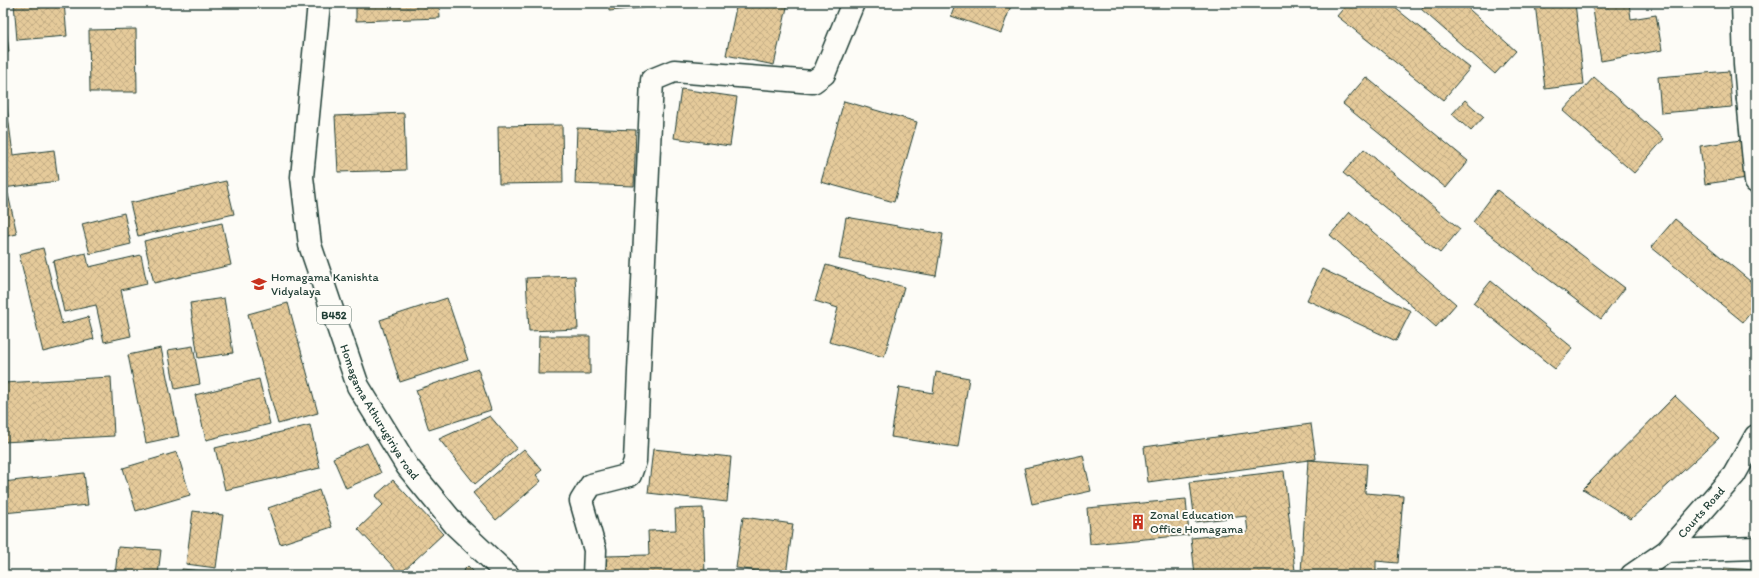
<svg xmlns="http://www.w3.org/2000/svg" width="1759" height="578" viewBox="0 0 1759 578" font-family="Itim,sans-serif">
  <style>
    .building { fill: url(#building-cross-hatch); stroke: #1f3d34 }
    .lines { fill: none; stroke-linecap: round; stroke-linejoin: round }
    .street-casing { stroke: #1f3d34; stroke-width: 25 }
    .secondary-casing { stroke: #1f3d34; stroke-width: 25 }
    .primary-casing { stroke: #1f3d34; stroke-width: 25 }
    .street { stroke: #fdfcf7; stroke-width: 22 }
    .secondary { stroke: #fdfcf7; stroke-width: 22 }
    .primary { stroke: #fdfcf7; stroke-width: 22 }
    .labels { text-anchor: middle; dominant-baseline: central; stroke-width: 4; stroke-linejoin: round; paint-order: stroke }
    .shield { fill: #fdfcf7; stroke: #62766e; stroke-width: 1 }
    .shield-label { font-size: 11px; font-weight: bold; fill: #1f3d34 }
    .poi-label { font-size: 12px; fill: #1f3d34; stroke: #fdfcf7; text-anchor: start }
    .street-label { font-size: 12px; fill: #1f3d34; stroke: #fdfcf7 }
  </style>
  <defs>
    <pattern id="building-cross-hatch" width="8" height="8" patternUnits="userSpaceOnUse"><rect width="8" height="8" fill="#e5ca9a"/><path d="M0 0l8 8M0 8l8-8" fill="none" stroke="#c4ae85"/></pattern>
  </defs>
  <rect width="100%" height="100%" fill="#fdfcf7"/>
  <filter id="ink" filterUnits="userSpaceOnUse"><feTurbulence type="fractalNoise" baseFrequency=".025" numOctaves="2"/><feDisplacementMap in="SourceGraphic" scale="8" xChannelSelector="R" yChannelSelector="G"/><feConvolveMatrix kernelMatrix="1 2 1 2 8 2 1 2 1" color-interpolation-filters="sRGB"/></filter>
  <g filter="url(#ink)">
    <path class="building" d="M14,3h50l3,33 -50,4z
      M185,3h48l-1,4z
      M356,3h83l1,15 -84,3z
      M608,3h43v4l-42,4z
      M676,3h18l-17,4z
      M737,3h51l-14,62 -48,-10z
      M956,3h56l-11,30 -50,-17z
      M1348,3h41l81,65 -27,32 -106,-84z
      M1426,3h36l54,48 -21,23 -74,-65z
      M1535,3h40l9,81 -39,5z
      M1592,3h37l2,16 25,-4 6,35 -61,11z
      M3,12h1l5,40 -6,1z
      M136,29l1,63h-47l-1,-62z
      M1729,71l3,36 -71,6 -3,-36z
      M3,76l10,79 41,-5 4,31 -55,7z
      M1366,77l102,84 -22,27 -103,-84z
      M1594,77l70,62 -30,34 -71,-62z
      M681,89l56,8 -7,49 -56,-8z
      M1465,100l19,17 -13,14 -19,-17z
      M844,101l73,21 -23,80 -73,-20z
      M404,113l2,57 -68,2 -3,-56z
      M562,125l1,58 -64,1 -1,-58z
      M577,128l59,2 -2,56 -59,-2z
      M1741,140l6,38 -42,6 -5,-38z
      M1364,149l96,80 -20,24 -97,-80z
      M226,181l8,33 -96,22 -8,-33z
      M1497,190l128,98 -24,31 -128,-97z
      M8,194l9,40 -14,3v-42z
      M1350,212l106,92 -20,23 -106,-92z
      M124,213l7,31 -41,10 -8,-30z
      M846,217l97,17 -7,42 -97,-17z
      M1675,219l81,67v20l-13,16 -92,-75z
      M222,223l9,42 -77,18 -10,-42z
      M43,248l19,76 26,-7 6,22 -51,13 -24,-98z
      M86,253l3,14 52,-12 6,29 -26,6 10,46 -27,6 -8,-37 -32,7 -11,-51z
      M826,265l78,22 -20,70 -55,-15 9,-34 -23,-7z
      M1322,269l89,42 -15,30 -89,-41z
      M575,276l3,53 -49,2 -3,-53z
      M1491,281l82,67 -18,21 -82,-66z
      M224,298l9,55 -35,5 -8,-55z
      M447,298l21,62 -68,22 -20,-62z
      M288,303l30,110 -40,11 -30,-110z
      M539,336h51v38h-52z
      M193,346l7,38 -25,5 -7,-39z
      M161,348l18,88 -33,7 -18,-88z
      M478,369l13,41 -62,20 -13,-40z
      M936,372l33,6 -11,69 -67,-10 8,-50 34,6z
      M111,377l3,59 -111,6v-59z
      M259,379l11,45 -64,16 -11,-45z
      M1675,396l44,42 -88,81 -48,-30z
      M490,416l27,32 -42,36 -36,-45z
      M1311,424l5,35 -168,23 -4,-35z
      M310,425l10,43 -95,22 -10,-42z
      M367,443l14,30 -35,15 -13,-30z
      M524,449l18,21 -6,5 5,6 -45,39 -23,-27z
      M653,449l78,8 -4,45 -79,-9z
      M177,452l13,43 -54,16 -13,-43z
      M1083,455l8,36 -59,13 -8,-36z
      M1308,460l59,4 -2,29 38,3 -5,67 -22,-2v14h-45l-30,-2z
      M1284,471l11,100 -34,4h-66l-4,-37 57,-6 -2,-16 -51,6 -5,-40z
      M84,473l4,32 -85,8v-31z
      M393,480l50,54 -43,40 -42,-45 25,-24 -8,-9z
      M319,490l13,37 -52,17 -12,-36z
      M1186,499l3,36 -99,9 -3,-36z
      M703,508l2,67h-98l-1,-19 43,-1 -1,-24 28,-1 -1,-21z
      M193,511l30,4 -7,53 -30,-4z
      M743,517l50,7 -7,51 -50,-7z
      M118,547l43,3 -3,25h-43z
      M468,566l9,9h-18z
      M1724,568l32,2v5h-32z
      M182,569l43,4 -1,2h-42z"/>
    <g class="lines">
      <g class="street-casing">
        <path id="street" d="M1743,3l2,61 3,35
          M1667,551l89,-3
          M594,575l1,-25 -14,-49 10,-16 39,-10 5,-14 17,-381 22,-9 139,11 11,-8 29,-71"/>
      </g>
      <g class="secondary-casing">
        <g id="secondary">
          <path d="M1756,99h-8l8,83"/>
          <path id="s1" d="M1632,575l35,-24 67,-76 22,-39"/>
        </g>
      </g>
      <g class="primary-casing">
        <g id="primary">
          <path id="s2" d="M319,3l-17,174 8,68 48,141 49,80 49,60 52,49"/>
        </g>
      </g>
      <use href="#street" class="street"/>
      <use href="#secondary" class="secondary"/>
      <use href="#primary" class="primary"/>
    </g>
  </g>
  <defs>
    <g id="school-bare" transform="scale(1.2)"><path d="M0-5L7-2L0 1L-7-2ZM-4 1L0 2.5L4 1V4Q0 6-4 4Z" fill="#c8321e" stroke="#fdfcf7" stroke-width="2.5" paint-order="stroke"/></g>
    <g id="building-bare" transform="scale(1.2)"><path d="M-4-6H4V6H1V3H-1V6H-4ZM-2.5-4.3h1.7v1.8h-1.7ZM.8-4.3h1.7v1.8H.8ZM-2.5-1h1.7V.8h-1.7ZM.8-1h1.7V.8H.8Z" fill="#c8321e" stroke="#fdfcf7" stroke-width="2.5" paint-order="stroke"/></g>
  </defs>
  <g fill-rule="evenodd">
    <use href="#school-bare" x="259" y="284"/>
    <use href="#building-bare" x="1138" y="522"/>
  </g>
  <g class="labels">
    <rect class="shield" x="317" y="306" width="34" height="18" rx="3"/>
    <g class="shield-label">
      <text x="334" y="315">B452</text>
    </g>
    <g class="poi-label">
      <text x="271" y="277">Homagama Kanishta<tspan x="271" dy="14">Vidyalaya</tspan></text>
      <text x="1150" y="515">Zonal Education<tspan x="1150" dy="14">Office Homagama</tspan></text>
    </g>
    <g class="street-label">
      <text stroke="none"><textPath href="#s2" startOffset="425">Homagama Athurugiriya road</textPath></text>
      <text stroke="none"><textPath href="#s1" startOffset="94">Courts Road</textPath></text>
    </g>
  </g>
  <rect width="1759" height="578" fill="none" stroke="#fdfcf7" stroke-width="16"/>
  <rect x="8" y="8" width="1743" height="562" fill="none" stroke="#1f3d34" stroke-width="1.5" filter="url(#ink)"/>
</svg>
